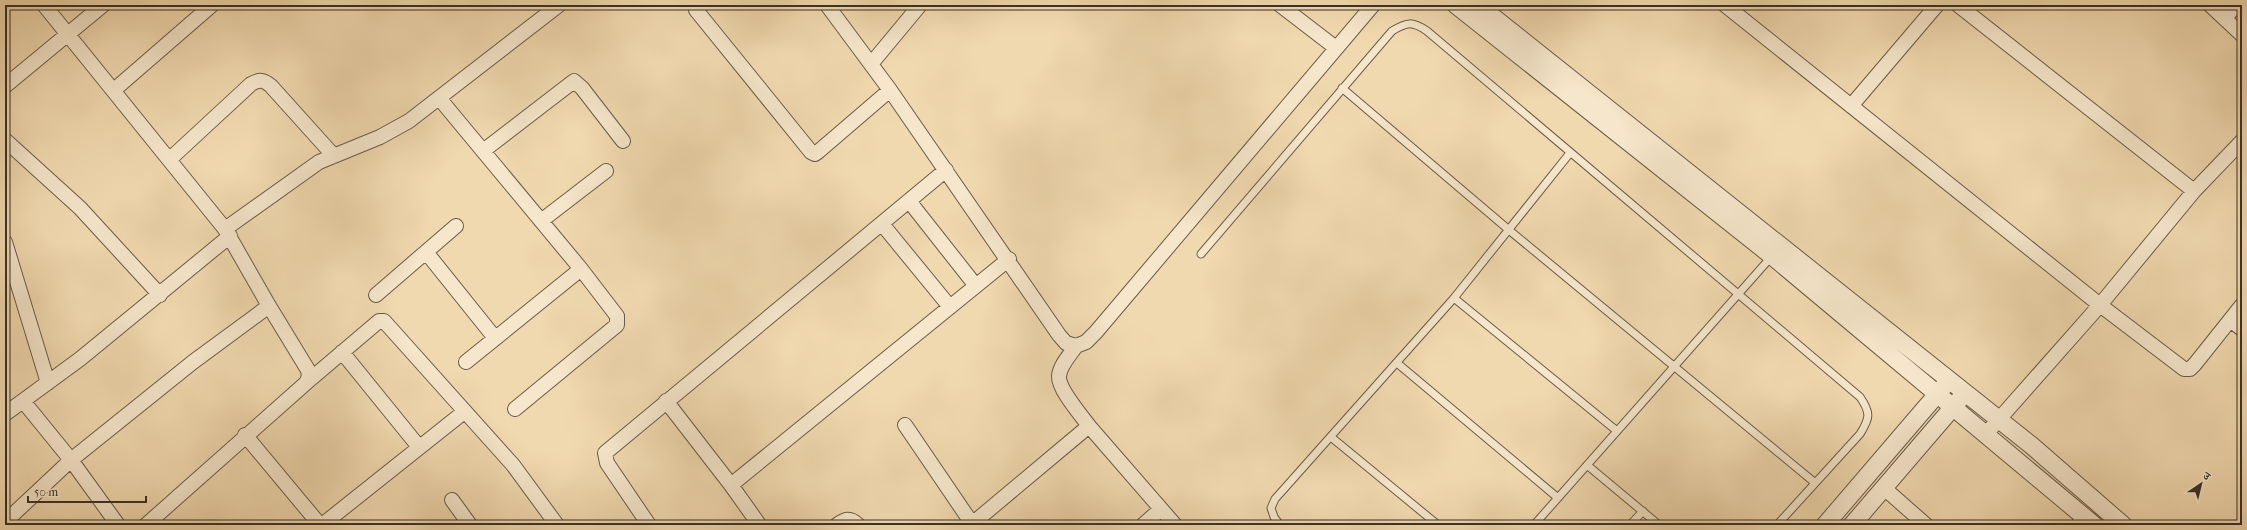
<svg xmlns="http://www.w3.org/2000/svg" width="2247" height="530" viewBox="0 0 2247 530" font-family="'IM FELL French Canon','Noto Serif Devanagari',serif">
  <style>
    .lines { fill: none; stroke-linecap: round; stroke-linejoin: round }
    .service-casing { stroke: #685b49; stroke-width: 9 }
    .minor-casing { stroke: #685b49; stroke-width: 16 }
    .tertiary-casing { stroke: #685b49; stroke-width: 19 }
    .service { stroke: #f6e6cb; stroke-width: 7 }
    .minor { stroke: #f6e6cb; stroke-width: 14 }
    .tertiary { stroke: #f6e6cb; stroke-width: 17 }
  </style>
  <rect width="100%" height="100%" fill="#f1d9af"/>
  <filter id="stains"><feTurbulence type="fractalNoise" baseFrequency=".005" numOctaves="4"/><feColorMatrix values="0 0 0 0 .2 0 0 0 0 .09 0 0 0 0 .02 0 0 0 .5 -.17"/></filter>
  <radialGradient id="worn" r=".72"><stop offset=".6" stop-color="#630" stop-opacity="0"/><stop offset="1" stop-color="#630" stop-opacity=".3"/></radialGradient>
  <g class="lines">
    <g class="service-casing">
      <path id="service" d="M1342,88l167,142 305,252
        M1201,254l191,-223c15,-9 20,-10 35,0l433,366c11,16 10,21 0,37l-83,91
        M1454,298l163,133
        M1397,363l161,135
        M1331,437l107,88
        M1587,465l72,60
        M1280,525l-6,-8 -3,-9 4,-9 179,-201 116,-145
        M1534,525l238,-269
        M1630,525l13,-14
        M2073,525l10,-10"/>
    </g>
    <g class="minor-casing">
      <path id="minor" d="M44,5l181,224 44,77 39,64 1,7 -3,6 -160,142
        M827,5l63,85 169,245 7,8 10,3 10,-4 10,-10 277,-327
        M1280,5l56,43
        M1725,5l375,300 84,64h6l5,-5 47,-59
        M1958,5l236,186
        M2210,5l32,30
        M696,10l115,142 4,2 4,-3 71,-61
        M2225,18l11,-13
        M871,64l49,-59
        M5,86l98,-81
        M114,90l98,-85
        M439,98l142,171 36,47v9l-102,84
        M1851,106l86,-101
        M5,140l75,68 80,87
        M483,151l91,-70 8,7 41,53
        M170,159l81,-75c9,-5 13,-4 20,2l63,70
        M909,201l67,85
        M541,221l65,-50
        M882,224l68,83
        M225,229l94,-67 61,-25 29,-16 150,-116
        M5,242l43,141
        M426,252l69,86
        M376,295l80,-69
        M2230,320l12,9
        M1076,346c-6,9 -16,19 -17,30 -1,13 22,39 30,50
        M342,352l77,95
        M466,362l115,-93
        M306,383l73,-62h5l129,144 44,60
        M23,401l48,59 47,65
        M666,401l65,84 27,38 -2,2
        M5,414l75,-55 150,-123
        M905,425l68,100
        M1986,434l114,-129 94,-114 48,-50
        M245,435l75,90
        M731,485l278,-226
        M1884,488l42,37
        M452,500l18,25
        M5,522l66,-62 122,-98 76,-56
        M972,524l117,-98 86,99
        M322,525l142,-113
        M649,525l-42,-62 -2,-10 341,-283
        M837,525c8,-6 13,-8 21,0
        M1143,525l18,-16"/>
    </g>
    <g class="tertiary-casing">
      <path id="tertiary" d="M1456,5l316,251 322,269
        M1478,5l553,440 92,80
        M1825,525l120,-140
        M1852,525l108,-126"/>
    </g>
    <use href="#service" class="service"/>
    <use href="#minor" class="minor"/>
    <use href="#tertiary" class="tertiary"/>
  </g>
  <rect width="2247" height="530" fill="none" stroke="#f1d9af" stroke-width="20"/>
  <rect x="6" y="6" width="2235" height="518" fill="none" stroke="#3a3127" stroke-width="2"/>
  <rect x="10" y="10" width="2227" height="510" fill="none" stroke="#3a3127"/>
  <g transform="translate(2201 484) rotate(35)" stroke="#f6e6cb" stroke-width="3" paint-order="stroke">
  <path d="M0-3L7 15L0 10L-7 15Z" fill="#3a3127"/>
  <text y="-6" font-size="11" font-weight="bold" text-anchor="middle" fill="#3a3127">उ</text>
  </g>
  <path d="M28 496v6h118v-6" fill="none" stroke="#3a3127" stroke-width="2"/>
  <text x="34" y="496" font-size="12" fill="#3a3127" stroke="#f6e6cb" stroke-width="3" paint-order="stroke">50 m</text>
  <rect width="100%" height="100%" filter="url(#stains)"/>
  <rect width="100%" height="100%" fill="url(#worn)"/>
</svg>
